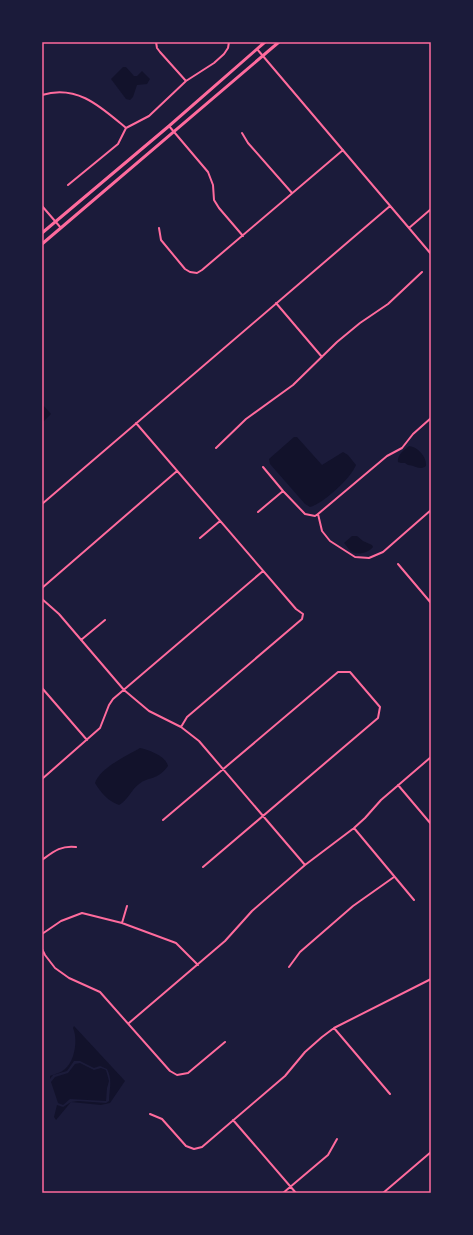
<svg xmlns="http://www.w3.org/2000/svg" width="473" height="1235" viewBox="0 0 473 1235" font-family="Helvetica,sans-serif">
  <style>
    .water { fill: #12122b }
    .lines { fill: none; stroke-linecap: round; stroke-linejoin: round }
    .minor { stroke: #ff6b9d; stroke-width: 2 }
    .secondary { stroke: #ff6b9d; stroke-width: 3 }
    .neatline { fill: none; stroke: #ff6b9d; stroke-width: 1.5 }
  </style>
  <rect width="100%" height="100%" fill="#1b1b3a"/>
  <path class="water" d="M123,67h3l8,9h3l5,-5 8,8 -3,5 -10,1 -4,12 -3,3 -4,-1 -15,-20z
    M42,404l9,10 -9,9z
    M294,437h3l25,28 21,-13 5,3 8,10c-5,13 -33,39 -46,42l-5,-3 -35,-40 -1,-5z
    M409,446c9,1 18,11 17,20 -7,5 -11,-1 -18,-1l-3,-2h-4l-3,-1c-1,-7 6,-12 11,-16z
    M352,536h5l6,5 9,4 1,2c-5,6 -16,9 -22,4 -3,-2 -5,-6 -7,-8z
    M140,748c9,2 26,8 28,18 -11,15 -19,10 -29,18 -8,6 -11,16 -20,21 -11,-4 -18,-12 -24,-22 5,-15 31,-27 45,-35z
    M74,1026l51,55 -15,22 -9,2 -30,-3 -15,18 -2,-3 3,-12 6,2 8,-5 7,-1 28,2 3,-2c0,-12 4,-20 -2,-32l-7,-3 -6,2 -14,-7h-6l-7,10 -14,4 -3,4v-3c4,-2 11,-3 15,-7 10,-8 13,-30 8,-41z
    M80,1063l14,7 7,-2 5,2 3,11 -2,7 -1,13 -36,-2 -7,6 -5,-2 -7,-21 4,-5 13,-4 7,-9z"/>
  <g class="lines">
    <path class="minor" d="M156,42l1,6 3,4 26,29
      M257,49l174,205
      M42,95c35,-11 59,12 84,33
      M169,126l39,46 5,13 1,15 5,8 24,28
      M242,133l6,10 44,50
      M68,185l50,-41 8,-16 23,-12 37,-35 28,-18 10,-9 4,-6 1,-6
      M42,206l19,22
      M159,228l2,12 24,29 5,3 7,1 5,-3 141,-120
      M409,228l22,-19
      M276,303l46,54
      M136,423l160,186 7,5 -1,5 -115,98 -6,10
      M216,448l30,-29 47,-34 44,-43 23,-19 28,-19 34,-32
      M283,491l22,23 10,2 3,-2 69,-58 15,-8 11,-14 18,-16
      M42,504l348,-298
      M258,512l25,-21 -20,-24
      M318,514l4,17 8,10 25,16 14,1 14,-6 48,-42
      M200,538l20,-17
      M398,564l33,39
      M42,588l135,-117
      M42,599l17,15 65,76 25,21 32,16 18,14 106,124
      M81,640l24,-20
      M42,688l45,52
      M42,779l58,-51 9,-23 4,-6 150,-128
      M398,785l33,39
      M163,820l175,-148h12l30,35 -2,11 -175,149
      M354,828l60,72
      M42,860c11,-8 19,-15 34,-13
      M122,923l5,-17
      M42,934l19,-13 21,-8 40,10 54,20 22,22
      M42,949l3,6 10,13 14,10 31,14 70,79 7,4 11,-2 37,-31
      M289,967l11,-15 53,-46 41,-29
      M129,1023l96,-82 27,-30 53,-46 49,-37 11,-10 16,-18 50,-43
      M334,1028l56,66
      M150,1114l12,5 24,27 8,3 8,-2 83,-71 20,-24 17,-15 12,-9 97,-49
      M233,1120l63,73
      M283,1193l45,-38 9,-16
      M383,1193l48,-41"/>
    <path class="secondary" d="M42,233l127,-107 96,-84
      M42,244l237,-202"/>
  </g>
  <rect width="473" height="1235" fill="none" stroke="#1b1b3a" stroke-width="86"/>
  <rect x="43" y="43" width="387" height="1149" class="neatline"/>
</svg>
